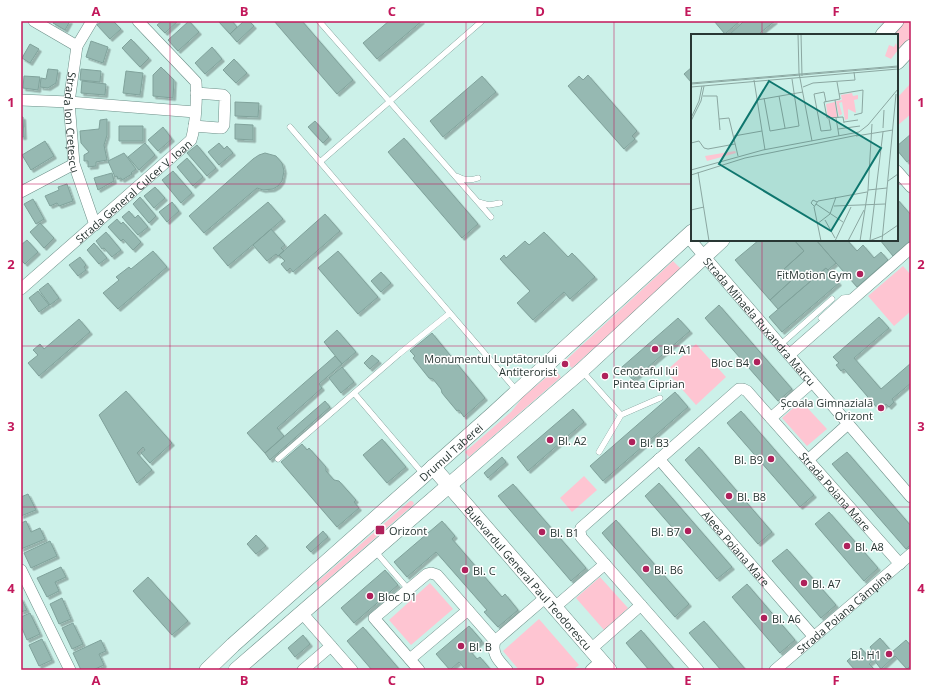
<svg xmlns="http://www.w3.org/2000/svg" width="932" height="691" viewBox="0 0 932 691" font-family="'Open Sans',sans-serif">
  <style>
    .green { fill: #fec5d2 }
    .building { fill: #96b9b2; stroke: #80a29b; filter: url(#shadow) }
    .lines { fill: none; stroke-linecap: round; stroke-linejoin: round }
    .lane-casing { stroke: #6c8f88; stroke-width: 6 }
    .street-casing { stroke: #6c8f88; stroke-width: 12 }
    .secondary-casing { stroke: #6c8f88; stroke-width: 16 }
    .lane { stroke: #fff; stroke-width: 5.5 }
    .street { stroke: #fff; stroke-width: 11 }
    .secondary { stroke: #fff; stroke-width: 15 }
    .grid { fill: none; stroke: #c2185b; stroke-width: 1; stroke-opacity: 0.55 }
    .poi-dot { fill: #af215b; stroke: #fff; stroke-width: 1.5 }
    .labels { text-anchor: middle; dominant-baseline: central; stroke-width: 3; stroke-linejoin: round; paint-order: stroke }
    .street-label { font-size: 11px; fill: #293734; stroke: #fff }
    .poi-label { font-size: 11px; fill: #293734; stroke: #fff; text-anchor: start }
    .inset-road { fill: none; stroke: #8ba7a1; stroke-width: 1 }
    .view { fill: #0f766e; fill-opacity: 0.15; stroke: #0f766e; stroke-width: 2 }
    .inset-edge { fill: none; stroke: #293734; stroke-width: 2 }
    .neatline { fill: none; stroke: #c2185b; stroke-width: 1.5 }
    .grid-label { font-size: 13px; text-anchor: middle; font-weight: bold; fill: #c2185b }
  </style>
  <defs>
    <filter id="shadow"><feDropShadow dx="2.5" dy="2.5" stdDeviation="0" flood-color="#0004"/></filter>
  </defs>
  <rect width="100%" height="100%" fill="#ccf1e9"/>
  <path class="green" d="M905,21h6v17l-14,16v-19h-5z
    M911,83v31l-14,12v-28z
    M673,261l8,8 -109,99 -7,-7z
    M903,266l8,9v36l-17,15 -26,-30z
    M696,344l30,33 -30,28 -30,-34z
    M555,370l6,7 -92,80 -4,-5 46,-40 12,-15z
    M801,401l26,28 -20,17 -25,-28z
    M584,476l13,14 -25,22 -12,-14z
    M410,501h2l2,2 -1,2 -94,82 -3,-4z
    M600,577l28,31 -24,22 -28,-32z
    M430,583l23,26 -42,36 -22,-25z
    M539,619l40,46 -6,5h-54l-16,-19z"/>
  <path class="building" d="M54,21h16l-5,9 -12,-7z
    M102,21h11l8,8 -11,10 -13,-14z
    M162,21h16l-13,12 -8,-8z
    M189,21l10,11 -21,19 -10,-11z
    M218,21h14l5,6 -7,7z
    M244,21h5l5,5 -17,16 -7,-8z
    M274,21h28l51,59 -16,14z
    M389,21h33l-45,38 -14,-16z
    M714,21h26l-15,13z
    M744,21h31l-15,12 1,2h-32z
    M131,39l18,19 -9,9 -18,-19z
    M91,41l17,6 -5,16 -17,-6z
    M30,44l9,5 -9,14 -8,-5z
    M212,47l10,12 -17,15 -10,-11z
    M234,59l13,14 -11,10 -13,-13z
    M161,67l13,13 -1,18 -20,-2v-21z
    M692,67v16l-8,-9z
    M48,69l10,1 -2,13 -8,5 -8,-1 1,-9 5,1z
    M81,69l20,2 -1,11 -20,-2z
    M126,71l17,2 -3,22 -17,-2z
    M588,75l49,56 -5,5 3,3 -11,10 -56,-63 11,-10 4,4z
    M24,76l16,1 -2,13 -15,-2z
    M482,76l14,16 -53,45 -13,-16z
    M82,81l24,3 -1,11 -24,-2z
    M235,102l24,1 -1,14 -23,-1z
    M21,117h2l1,20h-3z
    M107,119v16l-3,10 3,15 -11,2v4l-8,1v-6h-4v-6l5,-3 -8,-9 -1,-12 19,-2 1,-9z
    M315,121l14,16 -6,6 -15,-16z
    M235,124l18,1v15l-18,-1z
    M119,126h24v15h-24z
    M163,127l9,12 -14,12 -10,-11z
    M911,134v25l-4,3 -10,-12v-4z
    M404,138l74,86 -16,14 -74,-86z
    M45,141l9,15 -23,14 -9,-15z
    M145,143l10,12 -16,15 -11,-13z
    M219,143l5,6 3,-3 6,7 -14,12 -11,-13z
    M197,145l19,23 -9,8 -20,-23z
    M124,153l12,16 -5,4 1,1 -10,6 -1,-2 -3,1 -1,-3 -2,1 -7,-16z
    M265,153l11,3 6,7 2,8 -2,10 -4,5 -5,3 -10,1 -6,-2 -53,45 -15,-17 64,-57 6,-4z
    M187,158l16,19 -10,9 -16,-19z
    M173,171l19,22 -11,10 -19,-23z
    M112,173l2,8 -16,9 -4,-12z
    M67,184l6,17 -14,5 -2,-3 -7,3 -5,-10 14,-6 -1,-3z
    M155,187l10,11 -11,10 -10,-12z
    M140,197l16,19 -7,7 -16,-19z
    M33,199l11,20 -8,5 -12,-20z
    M897,199l14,16v25l-18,16 -13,-16h17z
    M172,202l7,9 -12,11 -8,-10z
    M268,202l15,17 -55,47 -15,-18z
    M129,211l6,7 3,-3 10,12 -10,8 -16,-18z
    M325,214l15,17 -47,41 -3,-4 -3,3 -6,-7 4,-3 -6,-6z
    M117,219l4,5 2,-2 18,20 -8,8 -10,-11 -2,2 -13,-14z
    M40,223l14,15 -10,10 -14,-16z
    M271,229l14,16 -4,3 3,3 -5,4 -1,1 -2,-2 -9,7 -14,-16z
    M106,232l15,18 -9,7 -8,-9 -2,1 -6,-8z
    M544,232l24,25 4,-4 23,24 -25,22 -6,-7 -31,28 -16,-17 13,-12 -30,-32 4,-4 2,3 19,-17 4,4z
    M27,240l11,12 -13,12 -4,-4v-15z
    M759,240h35l10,11 -20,18 9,10 -23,21 -35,-40z
    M794,240h22l20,23 -8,7 -2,-2 -48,41 -8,-9 23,-21 -9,-10 20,-18z
    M816,240h31l10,11 6,-6 11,13 7,-6 7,8 -31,27z
    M94,243l13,15 -8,6 -12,-14z
    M153,251l14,16 -49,42 -15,-16 16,-13 -3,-3 13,-10 2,2z
    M338,251l40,46 -20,17 -40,-46z
    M80,257l6,8 -2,2 2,3 -8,6 -9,-11z
    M826,268l13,15 -57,49 -13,-15z
    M381,272l10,11 -10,9 -10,-11z
    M48,283l11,15 -9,7 -11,-15z
    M38,291l11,14 -10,7 -10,-14z
    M719,305l73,84 -14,12 -73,-83z
    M879,317l10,11 -35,30 27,31 30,-26v20l-19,16 2,3 -5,5 -3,-3 -7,6 -35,-41 -3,2 -5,-6 3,-2 -6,-6z
    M678,318l12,13 -57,49 -11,-13z
    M79,319l11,13 -51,44 -11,-13 10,-8 -5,-5 7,-6 4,5z
    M337,330l19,22 -14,12 -18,-22z
    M432,333l53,65 -21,19 -5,-7 -2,1 -15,-18 -1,-4 -8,-10 -4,-1 -16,-20 2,-2 -5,-5z
    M372,355l7,6 -9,8 -6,-6z
    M335,356l7,8 -23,20 3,4 -45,40 7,8 -19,17 -18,-20z
    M342,367l12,15 -13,11 -12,-15z
    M126,391l46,52 -22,20 -9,-10 4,-3 -2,-3 -6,6 15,17 -15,13 -38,-68z
    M675,392l13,15 -85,74 -13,-15z
    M325,401l5,6 -60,53 -5,-7z
    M573,409l11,13 -56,49 -11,-14z
    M741,411l73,84 -14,12 -73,-84z
    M382,439l24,28 -19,16 -24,-28z
    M302,444l5,6 2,-2 17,19v4l8,9 5,1 17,19 -2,2 5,6 -22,19 -56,-65z
    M699,447l73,85 -14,12 -73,-84z
    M847,452l64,74v18l-5,5 -74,-85z
    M502,457l4,5 -18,16 -4,-5z
    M659,483l73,84 -15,12 -72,-83z
    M513,484l73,84 -15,13 -73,-85z
    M28,494l8,16 -15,6v-19z
    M829,512l49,56 -14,13 -49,-57z
    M616,520l73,84 -14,13 -73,-84z
    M26,521l5,11 9,-4 5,11 -24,10v-26z
    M442,521l13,15 -3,3 50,58 3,-3 13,16 -20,17 -14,-15 3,-2 -51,-58 -29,25 -13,-15z
    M323,531l5,6 -17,15 -5,-5z
    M256,535l10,11 -10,8 -9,-10z
    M50,541l7,15 -26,12 -7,-15z
    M787,549l49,56 -15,13 -49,-57z
    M61,567l5,10 -11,5 4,9 -12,6 -10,-19z
    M385,570l13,15 -44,38 -13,-15z
    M148,577l40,44 -16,14 -39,-44z
    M747,584l48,56 -15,13 -48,-56z
    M21,598l6,12 -6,2z
    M62,598l9,21 -12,5 -9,-20z
    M30,613l10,21 -13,6 -6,-14v-9z
    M704,621l42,49h-25l-32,-37z
    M73,623l10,21 -11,5 -10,-21z
    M469,626l13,15 -12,10 7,8 3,-2 11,13h-27l1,-1 -6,-7 -9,8 -14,-16z
    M363,627l37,43h-28l-25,-29z
    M641,630l34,40h-26l-23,-27z
    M303,635l7,9 -15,13 -7,-9z
    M880,638l12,14 14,-12 5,6v19l-4,4 -12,-13 -14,13 -7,-9 -5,4 5,5 -2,1h-17l-8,-9 14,-13 6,7 5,-5 -2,-3z
    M42,639l10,21 -13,6 -10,-21z
    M101,640l5,11 -7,3 5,11 -11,5h-12l-8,-17z"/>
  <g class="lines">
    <g class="lane-casing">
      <path id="lane" d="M319,21l172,196
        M290,127l227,264
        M320,162l162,-141
        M456,176c8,4 13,5 22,2
        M478,202l11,3 11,-2
        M821,318l22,-20 10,-1
        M780,345l52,-46
        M582,371l39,44
        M354,393l70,82
        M599,452l22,-37 39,-17
        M278,459l121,-105 51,-41
        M375,551l33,38"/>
    </g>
    <g class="street-casing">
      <g id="street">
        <path d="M34,21l43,25"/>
        <path id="s1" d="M92,21l-15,25 -8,56 5,62 21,61"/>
        <path d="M21,100l48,2 126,10"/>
        <path d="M194,126l25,2h3l2,-3 1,-28 -2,-2 -27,-2"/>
        <path d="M897,171l14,16"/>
        <path d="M21,192l53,-28"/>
        <path id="s2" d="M687,236l224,261"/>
        <path id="s3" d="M21,289l170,-149c5,-15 6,-43 5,-58l-58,-61"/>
        <path d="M789,355l122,-107"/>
        <path d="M771,418l41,-36"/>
        <path id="s4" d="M659,459l155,178"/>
        <path d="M808,460l40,-36"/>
        <path d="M21,570l49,100"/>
        <path d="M555,607l50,-43"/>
        <path d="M302,613l50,57"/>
        <path d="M591,649l50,-44"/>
        <path d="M410,659l58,-49"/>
        <path d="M303,670l28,-24"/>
        <path d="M419,670l-45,-52 53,-44 4,-1 6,2 58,66"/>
        <path d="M507,670c-8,-9 -16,-16 -12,-29l51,-44"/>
        <path d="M591,670l10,-9"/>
        <path id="s5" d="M698,670l-117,-133 -1,-6 1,-3 158,-139h4l4,2 153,173"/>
        <path id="s6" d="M775,670l136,-116"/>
      </g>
    </g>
    <g class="secondary-casing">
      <g id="secondary">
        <path d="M883,35l13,-14"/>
        <path d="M897,62l14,-15"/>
        <path id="s7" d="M433,467l176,203"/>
        <path id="s8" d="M207,670l26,-25 260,-231 199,-182"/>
        <path d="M236,670l345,-299 141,-131"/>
      </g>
    </g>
    <use href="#lane" class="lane"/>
    <use href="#street" class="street"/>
    <use href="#secondary" class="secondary"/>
  </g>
  <path class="grid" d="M170,21v649M318,21v649M466,21v649M614,21v649M762,21v14M21,184h671M897,184h14M762,240v430M21,346h890M21,507h890"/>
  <g class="poi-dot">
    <circle cx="860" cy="274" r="4"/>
    <circle cx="655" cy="349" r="4"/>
    <circle cx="757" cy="362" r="4"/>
    <circle cx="565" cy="364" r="4"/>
    <circle cx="605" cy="376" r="4"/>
    <circle cx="881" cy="408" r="4"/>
    <circle cx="550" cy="440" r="4"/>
    <circle cx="632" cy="442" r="4"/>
    <circle cx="771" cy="459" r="4"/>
    <circle cx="729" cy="496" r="4"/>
    <rect x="375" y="525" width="10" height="10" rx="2"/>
    <circle cx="688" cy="531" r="4"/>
    <circle cx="542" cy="532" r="4"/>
    <circle cx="847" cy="546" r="4"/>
    <circle cx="646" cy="569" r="4"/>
    <circle cx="465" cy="570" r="4"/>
    <circle cx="804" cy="583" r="4"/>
    <circle cx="370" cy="596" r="4"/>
    <circle cx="764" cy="618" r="4"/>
    <circle cx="461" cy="646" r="4"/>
    <circle cx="889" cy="654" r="4"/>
  </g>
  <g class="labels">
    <g class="street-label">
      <text stroke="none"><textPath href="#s1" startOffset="106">Strada Ion Crețescu</textPath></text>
      <text stroke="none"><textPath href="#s3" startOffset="149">Strada General Culcer V. Ioan</textPath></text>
      <text stroke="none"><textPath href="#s2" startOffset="112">Strada Mihaela Ruxandra Marcu</textPath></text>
      <text stroke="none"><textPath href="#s8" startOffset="327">Drumul Taberei</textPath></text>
      <text stroke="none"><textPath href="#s5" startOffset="539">Strada Poiana Mare</textPath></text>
      <text stroke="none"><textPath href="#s4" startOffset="118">Aleea Poiana Mare</textPath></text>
      <text stroke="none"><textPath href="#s7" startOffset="146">Bulevardul General Paul Teodorescu</textPath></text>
      <text stroke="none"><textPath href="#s6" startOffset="90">Strada Poiana Câmpina</textPath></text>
    </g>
    <g class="poi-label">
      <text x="852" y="274" text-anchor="end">FitMotion Gym</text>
      <text x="663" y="349">Bl. A1</text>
      <text x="557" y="358" text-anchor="end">Monumentul Luptătorului<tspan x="557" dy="13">Antiterorist</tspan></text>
      <text x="749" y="362" text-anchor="end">Bloc B4</text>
      <text x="613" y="370">Cenotaful lui<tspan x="613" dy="13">Pintea Ciprian</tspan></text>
      <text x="873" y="402" text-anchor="end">Școala Gimnazială<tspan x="873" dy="13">Orizont</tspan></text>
      <text x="558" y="440">Bl. A2</text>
      <text x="640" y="442">Bl. B3</text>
      <text x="763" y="459" text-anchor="end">Bl. B9</text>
      <text x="737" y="496">Bl. B8</text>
      <text x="389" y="530">Orizont</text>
      <text x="680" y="531" text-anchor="end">Bl. B7</text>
      <text x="550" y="532">Bl. B1</text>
      <text x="855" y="546">Bl. A8</text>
      <text x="654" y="569">Bl. B6</text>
      <text x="473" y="570">Bl. C</text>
      <text x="812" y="583">Bl. A7</text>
      <text x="378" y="596">Bloc D1</text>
      <text x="772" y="618">Bl. A6</text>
      <text x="469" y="646">Bl. B</text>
      <text x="881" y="654" text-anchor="end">Bl. H1</text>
    </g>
  </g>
  <g transform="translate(691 34)">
    <rect width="207" height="207" fill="#ccf1e9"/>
    <path d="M205,9l2,7 -7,9 -6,-3 4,-11 5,2zM161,59l1,3 5,-1v4l-4,1 2,13 -8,-4v10l-3,1 -3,-18 -3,1 3,11 -3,2 -3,-15 6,-1 -1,-5zM144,68l2,15 -9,1 -2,-14zM44,117l1,2 -29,8 -2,-5z" fill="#fec5d2"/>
    <path class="inset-road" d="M107,0l1,39 13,68M110,0l1,42M63,46l11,70M146,48l3,17 -16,3 3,16 16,-1 1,6M0,49l207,-17M0,50l207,-17M0,53l207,-18M112,53l10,-4 42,-3 -1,-8M148,60l24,-4 -1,23 -8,2M12,62h14l3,34M88,62l6,32M73,64l6,33 29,-5 -7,-47M66,66l46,-8M144,66l3,18M135,68l-2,-10 -10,2 7,37 10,-1 -2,-11M0,84l8,-17 3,-15M145,84l3,18M28,85l10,-1 9,38M0,87l10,-20 3,-15M153,88l14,-2M192,94l1,-18M147,95l22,-3M43,102l28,-5M165,102l37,-6M0,109l8,-2 5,7 4,1 27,-5M0,136l72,-20 96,-18 9,-7 30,-36M7,138l11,69M0,141l54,-17 113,-23M197,147l10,-7M177,156l19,-2M125,170l27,18M123,172l-3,-3 2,-3 4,2M143,172l51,-2M0,176l13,-3M134,186l10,18M126,190l13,-10 6,-17M191,202l16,-11M179,206l13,-108M130,207l-7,-34 4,-6 49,-9M144,207l16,-34M157,207l16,-31M169,207l8,-51 4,-66M178,207l13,-5M191,207l14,-147"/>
    <path class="view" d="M78,47l112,67 -50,83 -112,-67z"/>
    <rect width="207" height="207" class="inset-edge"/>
  </g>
  <rect width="932" height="691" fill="none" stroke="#ffffff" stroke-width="44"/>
  <rect x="22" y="22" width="888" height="647" class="neatline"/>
  <g class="grid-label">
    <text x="96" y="16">A</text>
    <text x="244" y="16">B</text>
    <text x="392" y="16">C</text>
    <text x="540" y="16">D</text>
    <text x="688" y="16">E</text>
    <text x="836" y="16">F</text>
    <text x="11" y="107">1</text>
    <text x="921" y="107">1</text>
    <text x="11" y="269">2</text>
    <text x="921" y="269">2</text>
    <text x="11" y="431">3</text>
    <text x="921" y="431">3</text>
    <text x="11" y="593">4</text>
    <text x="921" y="593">4</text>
    <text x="96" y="685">A</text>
    <text x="244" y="685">B</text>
    <text x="392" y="685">C</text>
    <text x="540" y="685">D</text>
    <text x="688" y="685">E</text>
    <text x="836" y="685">F</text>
  </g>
</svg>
